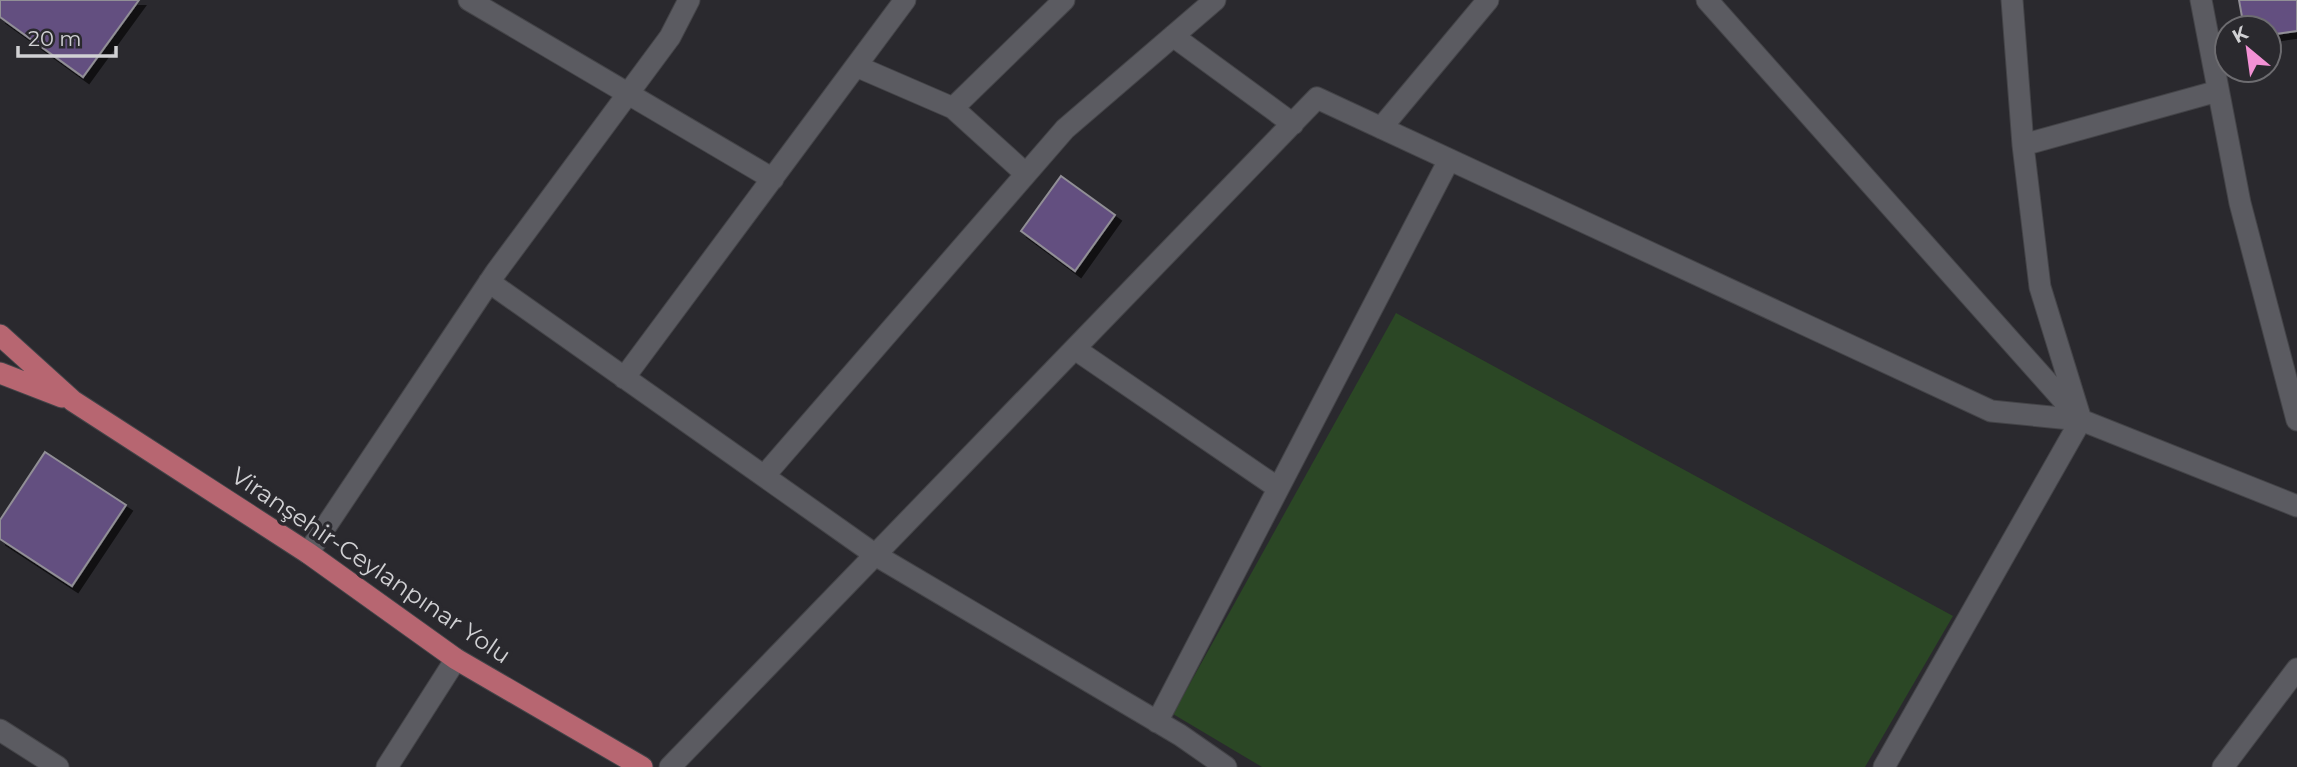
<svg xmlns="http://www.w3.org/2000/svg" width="2297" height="767" viewBox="0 0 2297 767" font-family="Montserrat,sans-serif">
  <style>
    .green { fill: #2b4725 }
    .building { fill: #634f80; stroke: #918f96; stroke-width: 2; filter: url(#shadow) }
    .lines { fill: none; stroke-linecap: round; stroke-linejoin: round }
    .minor-casing { stroke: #444448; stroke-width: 23 }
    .major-casing { stroke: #444448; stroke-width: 23 }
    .minor { stroke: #5b5b61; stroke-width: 21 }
    .major { stroke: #b76671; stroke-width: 21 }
    .labels { text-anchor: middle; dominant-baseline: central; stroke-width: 7; stroke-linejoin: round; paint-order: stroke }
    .street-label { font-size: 24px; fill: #d1d1d4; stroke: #2a292e }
  </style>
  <defs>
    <filter id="shadow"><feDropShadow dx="6" dy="6" stdDeviation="0" flood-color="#0009"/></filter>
  </defs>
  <rect width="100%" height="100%" fill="#2a292e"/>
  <path class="green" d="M1396,313l557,303 -88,151h-603l-89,-53z"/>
  <path class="building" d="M0,0h139l-56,77 -83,-60z
    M2239,0h58v31l-28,4v-7h-25z
    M1061,176l54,39 -40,56 -54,-40z
    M45,452l81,53 -54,81 -72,-47v-19z"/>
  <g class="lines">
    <g class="minor-casing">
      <path id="minor" d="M469,0l304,179
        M1707,0l374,420 216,86
        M2201,0l39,203 57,217
        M1173,36l120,88
        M856,66l97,42 73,66
        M953,108l111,-108
        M1381,128l107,-128
        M2023,145l195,-54
        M489,282l388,274 303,179 46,32
        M1075,349l203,139
        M624,378l281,-378
        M764,476l301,-347 150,-129
        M308,553l188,-281 174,-235 19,-37
        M1157,722l292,-562
        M0,730l58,37
        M387,767l69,-108
        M670,767l647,-669 674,313 90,9
        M1884,767l197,-347 -41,-133 -17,-142 -11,-145
        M2223,767l74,-98"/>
    </g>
    <g class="major-casing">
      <path id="major" d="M0,335l73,66 235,152 148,106 186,108
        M0,373l62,24"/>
    </g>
    <use href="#minor" class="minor"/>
    <use href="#major" class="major"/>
  </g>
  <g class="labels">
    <g class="street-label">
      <text transform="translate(371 565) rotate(34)">Viranşehir-Ceylanpınar Yolu</text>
    </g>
  </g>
  <g transform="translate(2248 49) rotate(331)"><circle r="33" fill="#2a292e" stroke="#6d6c70" stroke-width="2"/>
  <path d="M0-5L12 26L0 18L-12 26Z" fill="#f391d5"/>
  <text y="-10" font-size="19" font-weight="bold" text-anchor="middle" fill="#d1d1d4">K</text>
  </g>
  <path d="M18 46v10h98v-10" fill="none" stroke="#d1d1d4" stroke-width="3.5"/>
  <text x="28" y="46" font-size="21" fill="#d1d1d4" stroke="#2a292e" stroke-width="5" paint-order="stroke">20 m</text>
</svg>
